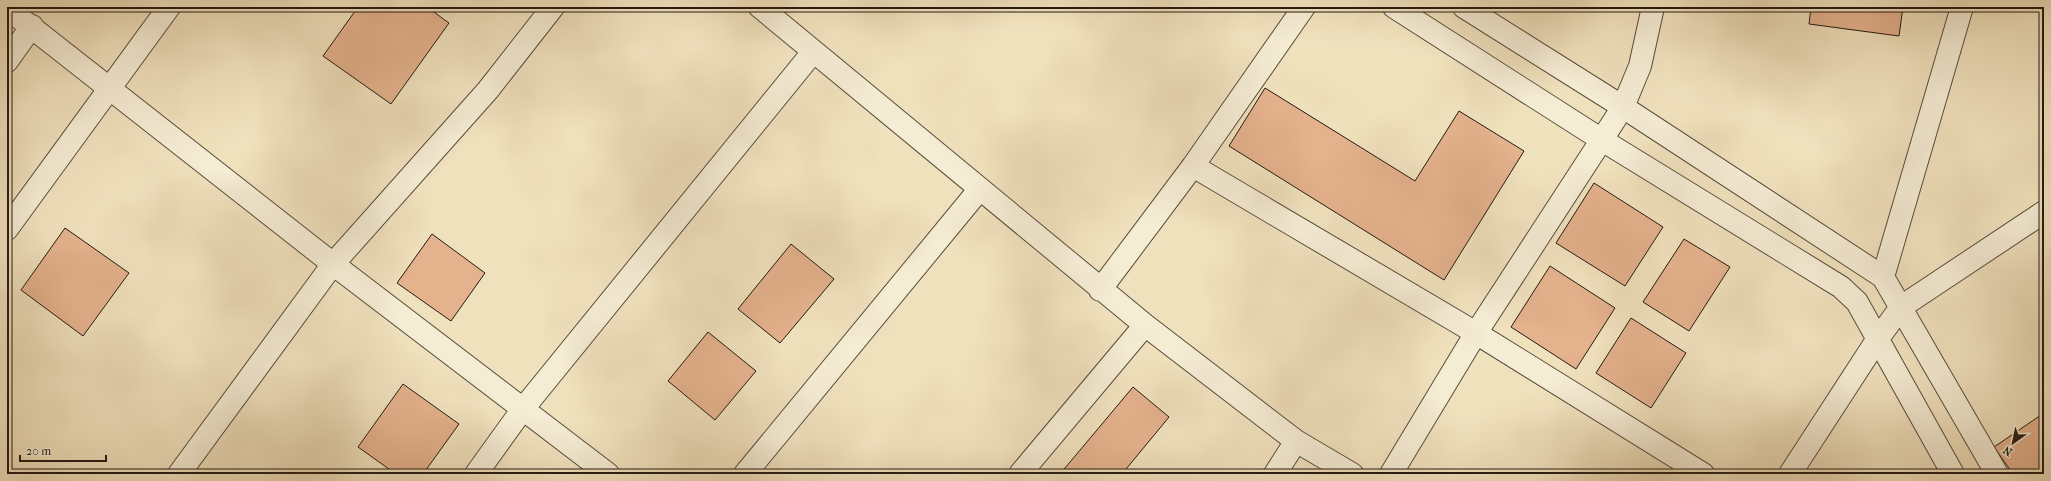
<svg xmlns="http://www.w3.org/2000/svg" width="2051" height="481" viewBox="0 0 2051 481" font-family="'IM FELL French Canon',serif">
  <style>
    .building { fill: #e4b28d; stroke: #241a12 }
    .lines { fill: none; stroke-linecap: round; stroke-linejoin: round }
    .minor-casing { stroke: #574c3d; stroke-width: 24 }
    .minor { stroke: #f5ecd4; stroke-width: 22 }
  </style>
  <rect width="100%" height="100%" fill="#f0e1bd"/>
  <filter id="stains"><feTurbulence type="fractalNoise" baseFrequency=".005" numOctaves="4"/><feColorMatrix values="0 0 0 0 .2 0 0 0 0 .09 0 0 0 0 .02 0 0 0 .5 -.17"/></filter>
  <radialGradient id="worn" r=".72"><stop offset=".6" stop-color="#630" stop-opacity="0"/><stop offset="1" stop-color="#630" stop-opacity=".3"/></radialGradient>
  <path class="building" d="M358,7h69l22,16 -58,81 -68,-48z
    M1811,7h92l-4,29 -90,-12z
    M1265,88l150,93 44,-70 65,40 -80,129 -215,-134z
    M1594,183l69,44 -38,59 -69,-43z
    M65,228l64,45 -46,63 -62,-46z
    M432,234l53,39 -34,48 -54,-38z
    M1684,239l46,28 -41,64 -46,-29z
    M791,244l43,35 -54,64 -42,-34z
    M1550,266l65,42 -39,61 -65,-42z
    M1631,318l55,35 -35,55 -55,-35z
    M708,332l48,39 -41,49 -47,-39z
    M403,384l56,40 -36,50h-27l-38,-27z
    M1133,387l36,30 -47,57h-62z
    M2044,413v61h-31l-19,-27z"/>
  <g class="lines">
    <g class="minor-casing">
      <path id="minor" d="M760,7l385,318 151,116 56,33
        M1394,7l208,133 239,147 16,15 96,172
        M1464,7l159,100 260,170 114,197
        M7,8l326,256 275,210
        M7,61l25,-35
        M1193,166l283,167 227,141
        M7,229l162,-222
        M1883,277l79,-270
        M1100,290l93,-124 111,-159
        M179,474l154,-210 155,-174 65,-83
        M476,474l46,-64 291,-358
        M745,474l234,-284
        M1020,474l125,-149
        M1275,474l21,-33
        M1391,474l85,-141 147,-226 17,-41 13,-59
        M1790,474l87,-134 24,-33 143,-95"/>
    </g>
    <use href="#minor" class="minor"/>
  </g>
  <rect width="2051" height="481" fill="none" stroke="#f0e1bd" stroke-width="24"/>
  <rect x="8" y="8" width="2035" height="465" fill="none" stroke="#241a12" stroke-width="2"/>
  <rect x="12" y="12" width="2027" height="457" fill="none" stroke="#241a12"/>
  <g transform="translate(2013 443) rotate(213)" stroke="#f5ecd4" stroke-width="3" paint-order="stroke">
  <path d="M0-3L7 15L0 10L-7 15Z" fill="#241a12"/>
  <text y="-6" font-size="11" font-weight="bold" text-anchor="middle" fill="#241a12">N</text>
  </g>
  <path d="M20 455v6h86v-6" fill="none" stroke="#241a12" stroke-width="2"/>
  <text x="26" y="455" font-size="12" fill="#241a12" stroke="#f5ecd4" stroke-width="3" paint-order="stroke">20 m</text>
  <rect width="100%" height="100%" filter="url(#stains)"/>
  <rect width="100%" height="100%" fill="url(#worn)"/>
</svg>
